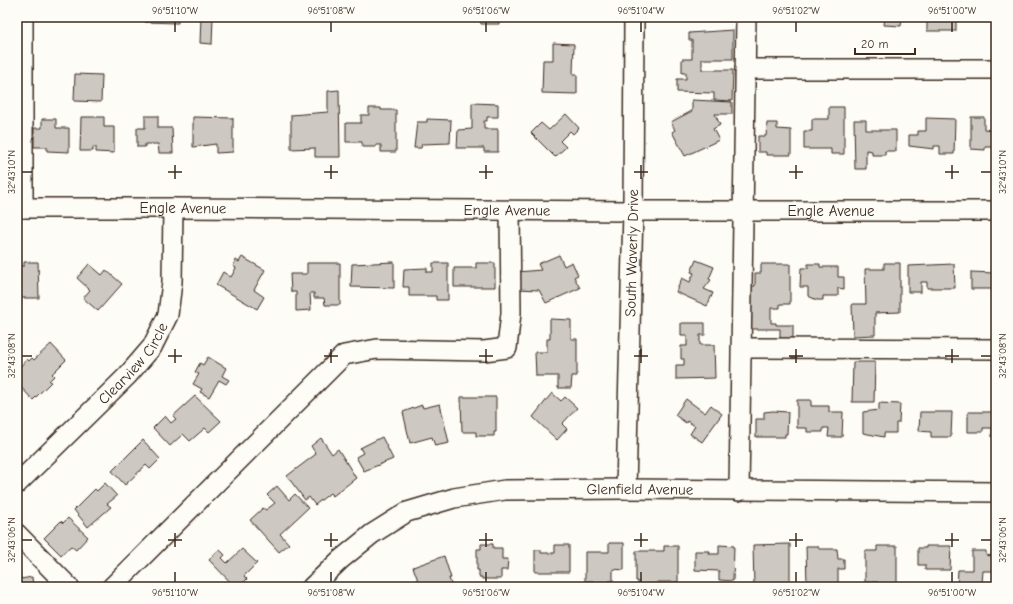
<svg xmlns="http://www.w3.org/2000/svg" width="1013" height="604" viewBox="0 0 1013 604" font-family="'Comic Neue',sans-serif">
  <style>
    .building { fill: #cdc8c2; stroke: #3b2a1e }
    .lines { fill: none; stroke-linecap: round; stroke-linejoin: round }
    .minor-casing { stroke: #3b2a1e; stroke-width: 22 }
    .minor { stroke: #fdfcf7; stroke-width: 19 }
    .ticks { fill: none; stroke: #3b2a1e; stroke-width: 1.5 }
    .labels { text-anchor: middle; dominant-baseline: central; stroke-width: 3; stroke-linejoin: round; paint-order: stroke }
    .street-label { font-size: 15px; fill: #3b2a1e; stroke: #fdfcf7 }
    .neatline { fill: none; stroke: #3b2a1e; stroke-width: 1.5 }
    .ticks-label { font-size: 10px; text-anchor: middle; fill: #3b2a1e }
  </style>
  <rect width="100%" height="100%" fill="#fdfcf7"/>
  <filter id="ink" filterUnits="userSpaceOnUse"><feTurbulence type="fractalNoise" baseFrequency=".025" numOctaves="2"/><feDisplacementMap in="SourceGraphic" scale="8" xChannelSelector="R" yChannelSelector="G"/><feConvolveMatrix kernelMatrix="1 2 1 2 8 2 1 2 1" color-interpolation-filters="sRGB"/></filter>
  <g filter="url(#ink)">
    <path class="building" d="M146,17h32v6l-33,-1z
      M201,17h12l-1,27 -12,-1z
      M480,17h19v7h-18z
      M885,17h17l-1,9 -17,-1z
      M927,17h29v14h-29z
      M733,30v29h-31v11h31l-1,31 -18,-1v-7l-37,-1v-13h9v-6h-4v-14h10v-19h-3v-7z
      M553,43l21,1 -1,30h4v20l-35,-1 1,-33h10z
      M75,74l27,1 -1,27 -27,-1z
      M339,90l1,67h-25v-9l-24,1v-34l37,-3v-21z
      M692,100l40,2v12h-17l5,11 -7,4 6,11 -34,16 -13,-24 3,-2 -4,-8 21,-11z
      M472,103l26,1v13h-11v4h-3v8h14v23h-14v-4h-27l1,-18 14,-1z
      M829,107h15v47h-13v-5h-27v-18h8v-12h17z
      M369,108h12v2h15v42h-15v-7h-5v2h-14v-5h-16v-19h15v-8h8z
      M566,114l13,14 -6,6 -3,-3 -10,10 6,6 -11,10 -24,-24 10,-10 8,7z
      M145,116h13v12h14l1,25h-14l-1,-9h-13v3h-8v-19h8z
      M81,117h23v10h10v26l-18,-1v-5h-3v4h-13z
      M193,117l40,1v34l-17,1v-9l-23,3z
      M971,117h13v12l8,1h3v-10h1v34h-2v-7h-9v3l-14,-1z
      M926,118l29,1 -1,35h-14v-8h-6v3l-25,-3v-11h9v-4h8z
      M42,119h14v9h13v24l-22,-1v-4h-13v-19h8z
      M427,119l24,1 -1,23 -28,1 -1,4h-7l3,-26h10z
      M854,120h12v10h30v21h-11v4h-13v-4l-6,-1v19h-11z
      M767,123h10v6l14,1v25h-25v-3h-8v-16h8z
      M559,255l5,11 8,-4 6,13 -4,2 6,11 -34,15 -7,-13 -22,-1v-17l24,-2 -3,-6z
      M242,257l23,13 -11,20 10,7 -7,12 -41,-24 7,-13 8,5 5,-9 -3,-2 3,-6 3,2z
      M696,260l18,7 -5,12 2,1 -7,9 9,4 -6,13 -31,-14 6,-14 8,4 4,-9 -3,-1z
      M24,262h14l1,36h-22v-32h7z
      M394,262v26l-43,-1 1,-23z
      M307,263h33v42h-15l-1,-7h-10v-5h-4l1,17 -15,1v-19h-5l-1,-18h17z
      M433,263h15v37h-12v-4h-27v-9h-6l1,-18 23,-1v4h6z
      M476,263h19v24h-41v-19h22z
      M884,263h16v49l-25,1v22l-22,1 -1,-32h14l-1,-35h19z
      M89,264l13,11 4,-5 16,14 -24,27 -15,-13 7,-8 -13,-12z
      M761,264h29v40h-10v4h-9v15h5v2h17v15h-13v-11h-32l-1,-43h8v-13h6z
      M808,264h12v3h18v10h6v12l-6,-1v8h-15v4h-6l-9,-4v-9h-8l1,-19h7z
      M954,264l1,24h-28v-6h-6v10h-13v-26z
      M994,265h2v24h-25v-17l23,1z
      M550,319l21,1v19h6v37h-5l-1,12h-13v-12h-22l-1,-24h12v-13h3z
      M681,323h24v12h-5v10h14l1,33 -39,1v-14h8v-6h-3v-13h6v-11h-6z
      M51,344l15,16 -14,14 2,2 -5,5 2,1 -18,18 -16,-17v-2l4,-4 -4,-4v-3l10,-11 2,2 3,-3 2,2z
      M208,357l18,11 -4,8 7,4 -3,4 -7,-4 -10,17 -9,-5 2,-3 -9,-5 6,-10 -4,-2 5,-9 3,2z
      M853,362h22l-1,40h-22z
      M552,393l9,8 4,-4 12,11 -15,16 5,5 -10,11 -24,-23z
      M195,396l26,25 -12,11 -4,-4 -15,13 -7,-7 -13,12 -17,-18 12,-12 6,7 5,-4 -3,-3z
      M461,397h35v35h-2v4h-18v-4h-14z
      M686,399l19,14 6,-8 11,9 -20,28 -12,-8 5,-8 -8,-5 -1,2 -11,-8z
      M797,400h14v6h18v6h14l-1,25h-14l1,-9h-6v4h-16v-4h-10z
      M993,402h3v35h-4v-9h-9v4h-15v-20h25z
      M879,403l21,1 -1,19h-3v10h-12v4l-21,-4v-21l16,-2z
      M440,404l9,39 -14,3 -3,-9 -22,6 -7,-31 19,-7 1,3z
      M773,411l15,1 -1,22h-2v3h-29v-18h8v-7z
      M920,412h32l-1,25h-20v-5l-12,-1z
      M382,437l11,22 -29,12 -8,-14 7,-4 -3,-5z
      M321,438l11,16 6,-5 18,29 -23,18 -3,-3 -15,12 -6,-8 -4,3 -18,-24 29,-22 -5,-8z
      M143,440l17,19 -10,10 -4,-4 -21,20 -13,-14z
      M105,483l12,13 -10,8 4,3 -23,20 -14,-17 21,-21 2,2z
      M277,486l12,14 6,-6 13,14 -28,26 9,10 -10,8 -29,-32 13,-12 3,2 9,-7 -8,-8z
      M68,518l20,19 -12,13 -5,-4 -10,9 -17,-17 17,-17 2,2z
      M609,543h15v27l-11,-1v12h-4l-1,6h-29v-4h14v-2h-8v-29h24z
      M481,544h12v4h9v11h6l-1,11h-6v9h-19v-2h-3v-7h-2v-21h4z
      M790,544v43h-36l-1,-42z
      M555,545h14v27h-34v-22h6v3h14z
      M719,545l15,1 -1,35 -14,-1v-9l-24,-1v-19h15l-1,3h10z
      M664,546h14v36h-21v5h-19v-6h-2v-30h28z
      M806,546h12l1,3h18l1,10h6v10h-6v15l-27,1v2h-16v-2h12z
      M877,546h20v41h-19v-5h-13v-31h12z
      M926,546h25l-1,24h-25v-5h-7v-17h8z
      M992,546h4v25h-13l-1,12h-10v4h-15l1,-17h14v-19h14v4l5,1z
      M219,549l6,6 -3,3 5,5 15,-14 15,14 -13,13 3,3 -8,8h-4l-26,-27z
      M444,556l7,22h-2l3,9h-55l16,-6 2,4 4,-2 -6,-16z
      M17,567h2l2,12 11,-2 1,10h-16z"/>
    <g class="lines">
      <g class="minor-casing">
        <g id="minor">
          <path d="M23,17v191"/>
          <path d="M745,69h251"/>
          <path id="s1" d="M17,208h156l460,3h363"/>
          <path d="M742,348l254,1"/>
          <path id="s2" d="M17,484l110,-108 25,-29 16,-32 4,-33 1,-74"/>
          <path id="s3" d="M626,489l7,-278 1,-194"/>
          <path d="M739,491l7,-474"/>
          <path d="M17,534l52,53"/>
          <path d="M112,587l232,-232 33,-6 107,2 23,-3 4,-35 -1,-102"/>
          <path id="s4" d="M312,587l28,-27 32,-26 35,-22 47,-14 51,-8 121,-1 370,3"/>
        </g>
      </g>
      <use href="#minor" class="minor"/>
    </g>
  </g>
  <path class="ticks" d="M175,22v10M331,22v10M486,22v10M641,22v10M796,22v10M952,22v10M175,165v14M331,165v14M486,165v14M641,165v14M796,165v14M952,165v14M22,172h10M168,172h14M324,172h14M479,172h14M634,172h14M789,172h14M945,172h14M981,172h10M175,349v14M331,349v14M486,349v14M641,349v14M796,349v14M952,349v14M22,356h10M168,356h14M324,356h14M479,356h14M634,356h14M789,356h14M945,356h14M981,356h10M175,533v14M331,533v14M486,533v14M641,533v14M796,533v14M952,533v14M22,540h10M168,540h14M324,540h14M479,540h14M634,540h14M789,540h14M945,540h14M981,540h10M175,572v10M331,572v10M486,572v10M641,572v10M796,572v10M952,572v10"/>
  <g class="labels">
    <g class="street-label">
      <text stroke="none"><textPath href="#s1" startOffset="166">Engle Avenue</textPath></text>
      <text stroke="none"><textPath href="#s1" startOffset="490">Engle Avenue</textPath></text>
      <text stroke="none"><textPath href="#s1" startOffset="814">Engle Avenue</textPath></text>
      <text stroke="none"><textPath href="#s3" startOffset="236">South Waverly Drive</textPath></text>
      <text stroke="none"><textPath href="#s2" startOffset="168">Clearview Circle</textPath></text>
      <text stroke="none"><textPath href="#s4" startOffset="357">Glenfield Avenue</textPath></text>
    </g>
  </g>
  <rect width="1013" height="604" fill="none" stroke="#fdfcf7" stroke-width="44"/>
  <path d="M855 48v6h60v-6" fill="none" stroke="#3b2a1e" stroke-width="2"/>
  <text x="861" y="48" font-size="12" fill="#3b2a1e" stroke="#fdfcf7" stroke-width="3" paint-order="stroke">20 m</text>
  <rect x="22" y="22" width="969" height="560" class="neatline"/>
  <g class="ticks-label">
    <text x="175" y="14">96°51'10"W</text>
    <text x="331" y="14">96°51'08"W</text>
    <text x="486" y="14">96°51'06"W</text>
    <text x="641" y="14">96°51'04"W</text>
    <text x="796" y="14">96°51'02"W</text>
    <text x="952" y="14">96°51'00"W</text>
    <text transform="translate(11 172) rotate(-90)" y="4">32°43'10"N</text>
    <text transform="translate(1002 172) rotate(-90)" y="4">32°43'10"N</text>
    <text transform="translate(11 356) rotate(-90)" y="4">32°43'08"N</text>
    <text transform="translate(1002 356) rotate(-90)" y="4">32°43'08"N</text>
    <text transform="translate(11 540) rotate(-90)" y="4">32°43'06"N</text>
    <text transform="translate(1002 540) rotate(-90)" y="4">32°43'06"N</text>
    <text x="175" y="596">96°51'10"W</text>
    <text x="331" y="596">96°51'08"W</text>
    <text x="486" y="596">96°51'06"W</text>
    <text x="641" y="596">96°51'04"W</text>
    <text x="796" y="596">96°51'02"W</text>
    <text x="952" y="596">96°51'00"W</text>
  </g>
</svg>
